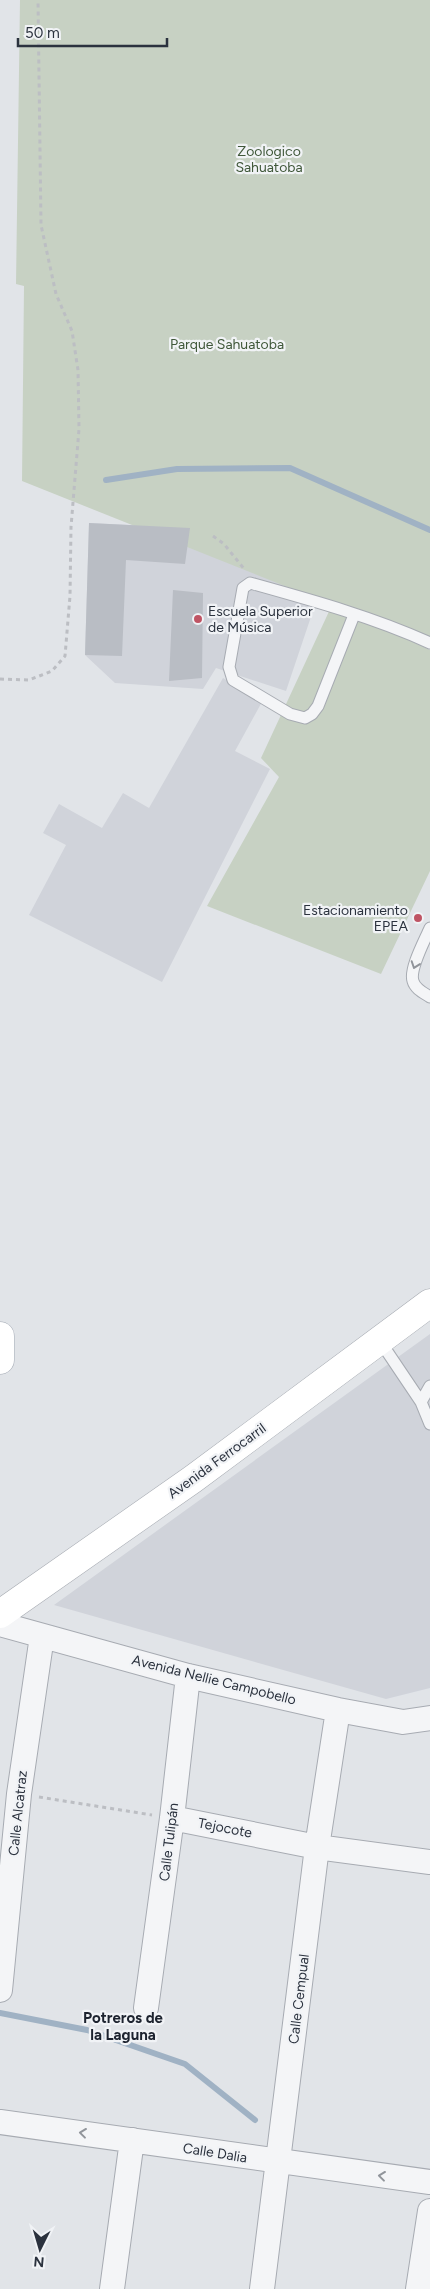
<svg xmlns="http://www.w3.org/2000/svg" width="430" height="2289" viewBox="0 0 430 2289" font-family="Figtree,sans-serif">
  <style>
    .built { fill: #d0d3da }
    .green { fill: #c7d1c3 }
    .lines { fill: none; stroke-linecap: round; stroke-linejoin: round }
    .stream { stroke: #a0b2c4; stroke-width: 6 }
    .building { fill: #b9bdc4 }
    .lane-casing { stroke: #a7abb2; stroke-width: 13 }
    .street-casing { stroke: #a7abb2; stroke-width: 26 }
    .secondary-casing { stroke: #a7abb2; stroke-width: 29 }
    .primary-casing { stroke: #a2a9b3; stroke-width: 29 }
    .path { stroke: #bcbec3; stroke-width: 3; stroke-dasharray: 4 4; stroke-linecap: butt }
    .lane { stroke: #f4f5f7; stroke-width: 11 }
    .street { stroke: #f4f5f7; stroke-width: 24 }
    .secondary { stroke: #fff; stroke-width: 28 }
    .primary { stroke: #fff; stroke-width: 28 }
    .oneway { stroke: #90949a }
    .poi-dot { fill: #bf5464; stroke: #f1f3f6; stroke-width: 2 }
    .labels { text-anchor: middle; dominant-baseline: central; stroke-width: 4.5; stroke-linejoin: round; paint-order: stroke }
    .park-label { font-size: 14px; fill: #40583a; stroke: #f1f3f6 }
    .poi-label { font-size: 14px; fill: #2b323e; stroke: #f1f3f6; text-anchor: start }
    .street-label { font-size: 14px; fill: #2b323e; stroke: #f1f3f6 }
    .neighbourhood-label { font-size: 15px; font-weight: bold; fill: #1d232f; stroke: #f1f3f6 }
  </style>
  <rect width="100%" height="100%" fill="#e1e4e8"/>
  <path class="built" d="M89,523l100,5 133,56 -36,107 -70,-23 -13,21 -88,-6 -30,-28z
    M223,678l40,22 -28,51 35,18 -108,213 -133,-67 37,-70 -23,-12 16,-29 43,24 21,-35 26,15z
    M430,1334v354l-44,11 -332,-94z"/>
  <path class="green" d="M20,0h410v643l-79,-30 79,37v221l-49,103 -174,-68 72,-129 -18,-19 71,-153 -310,-124 2,-195 -8,-2z"/>
  <g class="lines">
    <path class="stream" d="M106,480l71,-11 113,-1 140,62
      M0,2013l87,17 98,34 70,56"/>
  </g>
  <path class="building" d="M89,523l101,5 -5,36 -59,-4 -4,96 -37,-1z
    M173,590l30,3 -1,85 -33,3z"/>
  <g class="lines">
    <g class="lane-casing">
      <path id="lane" d="M354,615l-36,91 -6,8 -7,4 -15,-4 -57,-34 -4,-13 14,-79 7,-5c61,17 123,34 180,60
        M430,928c-5,12 -21,41 -17,53 2,8 11,12 17,16
        M380,1341l41,61 9,22
        M421,1402l9,-16"/>
    </g>
    <g class="street-casing">
      <path id="street" d="M0,1624l188,52 150,34 65,12 27,-4
        M172,1818l145,29 113,15
        M0,1990l19,-196 23,-158
        M146,2008l26,-190 16,-142
        M0,2122l430,60
        M112,2289l20,-149
        M262,2289l55,-442 21,-137
        M418,2289l12,-78"/>
    </g>
    <g class="secondary-casing">
      <path id="secondary" d="M0,1614l193,-135 237,-176"/>
    </g>
    <g class="primary-casing">
      <path id="primary" d="M0,1336v24"/>
    </g>
    <path class="path" d="M213,536l11,8 21,26
      M0,679l29,1 23,-9 13,-15 5,-60 1,-69 8,-98 -1,-59 -6,-39 -16,-37 -15,-69 -3,-225
      M39,1797l113,18"/>
    <use href="#lane" class="lane"/>
    <use href="#street" class="street"/>
    <use href="#secondary" class="secondary"/>
    <use href="#primary" class="primary"/>
  </g>
  <defs><path id="oneway-chevron" d="M-2-3.5L2.5 0L-2 3.5" fill="none" stroke-width="1.6" stroke-linecap="round" stroke-linejoin="round" transform="scale(1.25)"/></defs>
  <g class="oneway">
    <use href="#oneway-chevron" transform="translate(415 965) rotate(109)"/>
    <use href="#oneway-chevron" transform="translate(83 2133) rotate(-173)"/>
    <use href="#oneway-chevron" transform="translate(382 2176) rotate(-173)"/>
  </g>
  <g class="poi-dot">
    <circle cx="198" cy="619" r="5"/>
    <circle cx="418" cy="918" r="5"/>
  </g>
  <g class="labels">
    <g class="park-label">
      <text x="269" y="151">Zoologico<tspan x="269" dy="16">Sahuatoba</tspan></text>
      <text x="227" y="344">Parque Sahuatoba</text>
    </g>
    <g class="poi-label">
      <text x="208" y="611">Escuela Superior<tspan x="208" dy="16">de Música</tspan></text>
      <text x="408" y="910" text-anchor="end">Estacionamiento<tspan x="408" dy="16">EPEA</tspan></text>
    </g>
    <g class="street-label">
      <text transform="translate(217 1461) rotate(-36)">Avenida Ferrocarril</text>
      <text transform="translate(214 1680) rotate(14)">Avenida Nellie Campobello</text>
      <text transform="translate(18 1813) rotate(-84)">Calle Alcatraz</text>
      <text transform="translate(225 1828) rotate(11)">Tejocote</text>
      <text transform="translate(169 1842) rotate(-83)">Calle Tulipán</text>
      <text transform="translate(299 1999) rotate(-83)">Calle Cempual</text>
      <text transform="translate(215 2153) rotate(9)">Calle Dalia</text>
    </g>
    <g class="neighbourhood-label">
      <text x="123" y="2018">Potreros de<tspan x="123" dy="17">la Laguna</tspan></text>
    </g>
  </g>
  <g transform="translate(40 2249) rotate(185)" stroke="#f1f3f6" stroke-width="4" paint-order="stroke">
  <path d="M0-4L9 19L0 12L-9 19Z" fill="#2b323e"/>
  <text y="-8" font-size="14" font-weight="bold" text-anchor="middle" fill="#2b323e">N</text>
  </g>
  <path d="M18 38v8h149v-8" fill="none" stroke="#2b323e" stroke-width="2.5"/>
  <text x="25" y="38" font-size="15" fill="#2b323e" stroke="#f1f3f6" stroke-width="4" paint-order="stroke">50 m</text>
</svg>
